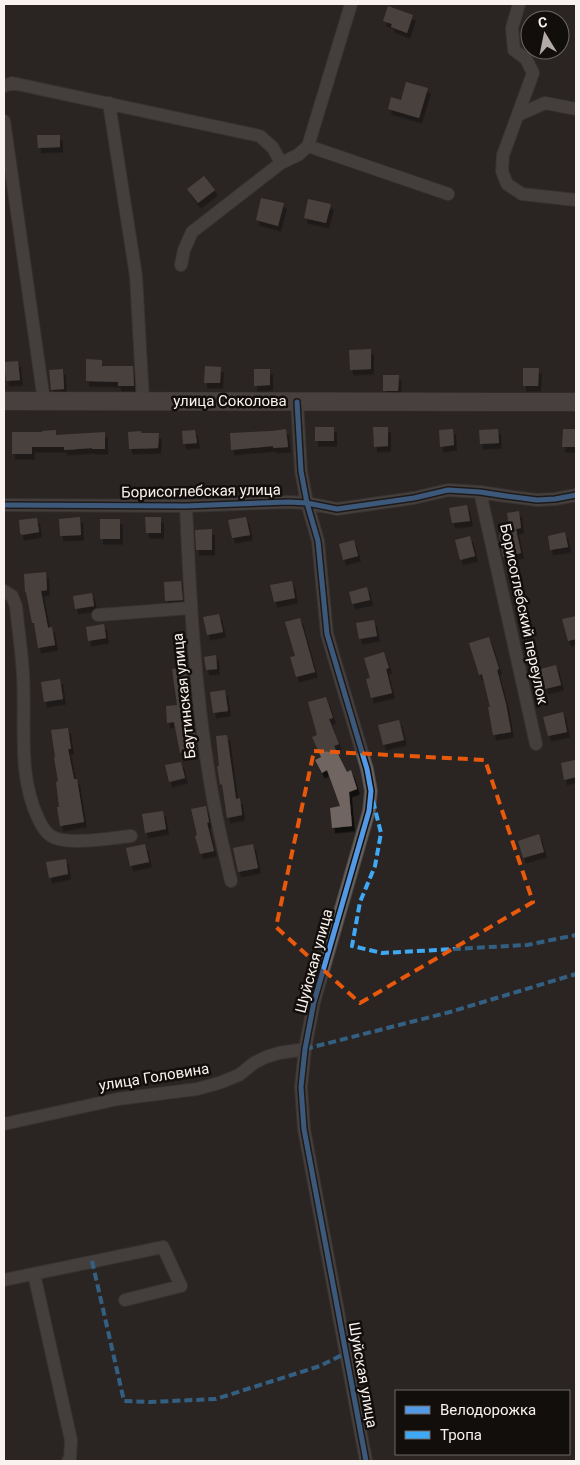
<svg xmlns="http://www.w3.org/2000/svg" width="580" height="1465" viewBox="0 0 580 1465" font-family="Roboto,sans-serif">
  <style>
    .building { fill: #6f6560; filter: url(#shadow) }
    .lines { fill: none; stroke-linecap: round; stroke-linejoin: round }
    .minor-casing { stroke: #484441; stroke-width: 14 }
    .secondary-casing { stroke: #484441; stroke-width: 19 }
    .minor { stroke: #64605e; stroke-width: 12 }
    .secondary { stroke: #6a635f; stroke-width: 18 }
    .quiet { stroke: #3fa9f5; stroke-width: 4; stroke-dasharray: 8 4; stroke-linecap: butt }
    .cycleway-casing { stroke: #120e0c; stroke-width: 8 }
    .cycleway { stroke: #5399e6; stroke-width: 5 }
    .marked { fill: none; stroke: #e8590c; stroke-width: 4; stroke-dasharray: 10 6; stroke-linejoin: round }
    .labels { text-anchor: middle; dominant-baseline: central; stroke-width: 5; stroke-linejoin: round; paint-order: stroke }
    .street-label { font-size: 15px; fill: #f9f2ef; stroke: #120e0c }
  </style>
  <defs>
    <filter id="shadow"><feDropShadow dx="3" dy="5.5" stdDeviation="0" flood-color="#0009"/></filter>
  </defs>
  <rect width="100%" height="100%" fill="#2a2522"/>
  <path class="building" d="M388,6l25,9 -6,18 -16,-6 1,-3 -9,-3z
    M406,82l22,6 -9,30 -31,-9 3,-12 10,3z
    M37,135h23v12l-22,1z
    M204,176l11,14 -17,13 -11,-14z
    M261,198l23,5 -6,23 -22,-6z
    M308,199l23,5 -5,19 -22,-5z
    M371,349v20l-21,1 -1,-20z
    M86,359l16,1v6h31l1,20h-16v-4l-32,-1z
    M18,361l2,19 -14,1 -2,-19z
    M205,366l16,1 -1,16h-16z
    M523,368h16l-1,18h-15z
    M63,369l1,20 -13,1 -2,-20z
    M254,369h16v16l-16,1z
    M383,375h16l-1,16h-15z
    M315,427h19v14h-19z
    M373,427h15v19l-14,1z
    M286,429l2,18 -15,1v-2l-42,4 -1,-17 42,-2z
    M453,429l1,16 -14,2 -1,-17z
    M498,429l1,14 -19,1 -1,-14z
    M563,429h13v18h-14z
    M56,430v5l49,-3v17h-13v-1l-28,2v-3h-32v7h-20v-22h30v-1z
    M195,430l2,13 -14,1 -1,-13z
    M141,431v2h18l-1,15 -29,1 -1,-17z
    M467,505l3,16 -18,2 -3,-15z
    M519,511l2,17 -5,1 5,24 -18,4 -4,-22h1l-1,-6 10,-3 -2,-13z
    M80,517l1,18 -21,1 -1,-17z
    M145,517h16v16h-15z
    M246,517l4,18 -18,3 -4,-18z
    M37,518l2,14 -17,3 -2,-2 -1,-13z
    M100,519h20v20h-20z
    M212,529v21h-16l-1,-20z
    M565,532l3,15 -18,3 -2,-14z
    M470,536l5,20 -15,4 -5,-20z
    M354,540l4,16 -15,4 -4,-16z
    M46,572l1,18 -6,1 7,37 4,-1 3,18 -17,3 -4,-25h-2l-6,-31h-1l-1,-18z
    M181,581l2,19 -18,1 -1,-19z
    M292,581l3,17 -21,4 -4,-17z
    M367,587l3,13 -18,4 -3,-12z
    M92,593l2,13 -19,3 -2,-13z
    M219,614l4,18 -16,3 -4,-18z
    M576,616v23l-8,2 -6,-22z
    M300,618l15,54 -19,5 -6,-20 5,-1 -10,-34z
    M374,620l3,16 -18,3 -3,-16z
    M104,624l2,14 -18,3 -2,-14z
    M489,637l10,32 -2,1 9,34 5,28 -18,3 -5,-28h2l-8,-33 -3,1 -10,-32z
    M384,652l5,16 -3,1 6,24 -21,5 -5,-19 4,-1 -6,-20z
    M216,655l1,14 -11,1 -2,-13z
    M556,665l5,20 -16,4 -5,-20z
    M188,667l9,83 -17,3 -6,-31 -7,1 -1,-17 11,-1 -5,-36z
    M60,679l3,20 -19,3 -3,-20z
    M225,690l3,21 -15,2 -3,-21z
    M326,697l7,21 -4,1 10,25 -5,2 13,26 4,-2 6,19 -8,3 3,34 -20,2 -2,-20 10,-2 -13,-36 -5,3 -7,-13 6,-3 -9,-20 5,-2 -9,-33z
    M563,712l4,20 -19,4 -5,-19z
    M399,720l5,20 -21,5 -5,-20z
    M68,728l3,21h-3l6,30h3l7,43 -24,4 -3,-19h2l-3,-25 2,-1 -4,-23 1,-1 -4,-27z
    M227,735l9,64 4,-1 2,17 -15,3 -5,-34 -2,1 -3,-19h2l-3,-30z
    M575,760l1,17 -12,3 -3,-17z
    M181,762l4,16 -16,4 -4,-17z
    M206,806l3,16 -2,1 7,28 -14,3 -5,-18 2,-1 -6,-26z
    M163,811l3,18 -21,4 -3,-19z
    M539,834l5,18 -21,6 -5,-17z
    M145,844l4,18 -19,4 -4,-18z
    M253,844l5,24 -20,4 -5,-24z
    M66,859l2,15 -19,4 -3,-16z"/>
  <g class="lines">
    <g class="minor-casing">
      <path id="minor" d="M519,4l-7,24 2,22 12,9 7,14 -30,82 -1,16 5,13 15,10 54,6
        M4,86l8,-3 248,53 13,12 8,15
        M109,103l27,173 7,125
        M518,115l27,-12 31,6
        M4,121l40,280
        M308,146l140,48
        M181,265l3,-15 8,-18 89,-69 17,-8 10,-9 43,-142
        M297,402l4,69 6,32 11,38 9,93 40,135 4,22 -2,20 -55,191 -9,47 -4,38 3,42 62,332
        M480,492l56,252
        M4,505l182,1 103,-4 18,1 30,6 77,-11 34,-8 32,2 26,4 31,4 18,-1 21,-4
        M186,506c4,94 9,188 25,281 5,32 13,63 20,94
        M4,591l8,5 4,10c2,23 6,46 7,69 3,47 -6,99 15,143 3,7 7,14 13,18 15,10 61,2 80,0
        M98,615l92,-7
        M4,1124l114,-25 79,-10 22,-6 20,-8 15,-12 12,-6 13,-4 26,-4
        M34,1274l37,166 -1,19 -2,2
        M4,1280l159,-33 18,39 -56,14"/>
    </g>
    <g class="secondary-casing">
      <path id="secondary" d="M4,401l572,1"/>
    </g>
    <use href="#minor" class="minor"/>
    <use href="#secondary" class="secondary"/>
    <path class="quiet" d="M373,801l8,32 -6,33 -15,36 -8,44 30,7 145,-8 49,-10
      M305,1049l145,-37 126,-38
      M92,1261l32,140 26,1 66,-3 104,-33 26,-13"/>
    <g class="cycleway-casing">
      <path id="cycleway" d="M297,402l4,69 6,32 11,38 9,93 40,135 4,22 -2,20 -55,191 -9,47 -4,38 3,42 62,332
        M4,505l182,1 103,-4 18,1 30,6 77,-11 34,-8 32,2 26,4 31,4 18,-1 21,-4"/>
    </g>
    <use href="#cycleway" class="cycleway"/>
  </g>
  <path d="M0 0H580V1465H0ZM314,751l171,9 48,142 -173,101 -84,-76z" fill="#2a2522" fill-opacity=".55" fill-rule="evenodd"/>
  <path class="marked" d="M314,751l171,9 48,142 -173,101 -84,-76z"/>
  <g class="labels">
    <g class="street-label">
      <text x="230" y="401">улица Соколова</text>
      <text transform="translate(201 491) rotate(-1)">Борисоглебская улица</text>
      <text transform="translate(524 614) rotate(78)">Борисоглебский переулок</text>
      <text transform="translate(184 696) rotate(-96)">Баутинская улица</text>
      <text transform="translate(314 961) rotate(-75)">Шуйская улица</text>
      <text transform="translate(154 1077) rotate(-9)">улица Головина</text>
      <text transform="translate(363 1375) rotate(80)">Шуйская улица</text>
    </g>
  </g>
  <rect width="580" height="1465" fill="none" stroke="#f9f2ef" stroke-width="10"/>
  <rect x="395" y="1390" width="175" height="65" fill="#120e0c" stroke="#6e6967"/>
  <rect x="405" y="1406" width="25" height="8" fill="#5399e6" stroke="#6e6967"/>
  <text x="440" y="1415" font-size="15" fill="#f9f2ef">Велодорожка</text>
  <rect x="405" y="1431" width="25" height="8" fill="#3fa9f5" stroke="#6e6967"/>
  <text x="440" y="1440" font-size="15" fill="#f9f2ef">Тропа</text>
  <g transform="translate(545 35) rotate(350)"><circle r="24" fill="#120e0c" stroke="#6e6967"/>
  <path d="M0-4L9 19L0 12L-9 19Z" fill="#b1aaa7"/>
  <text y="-8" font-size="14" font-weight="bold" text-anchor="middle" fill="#f9f2ef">С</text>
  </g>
</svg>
